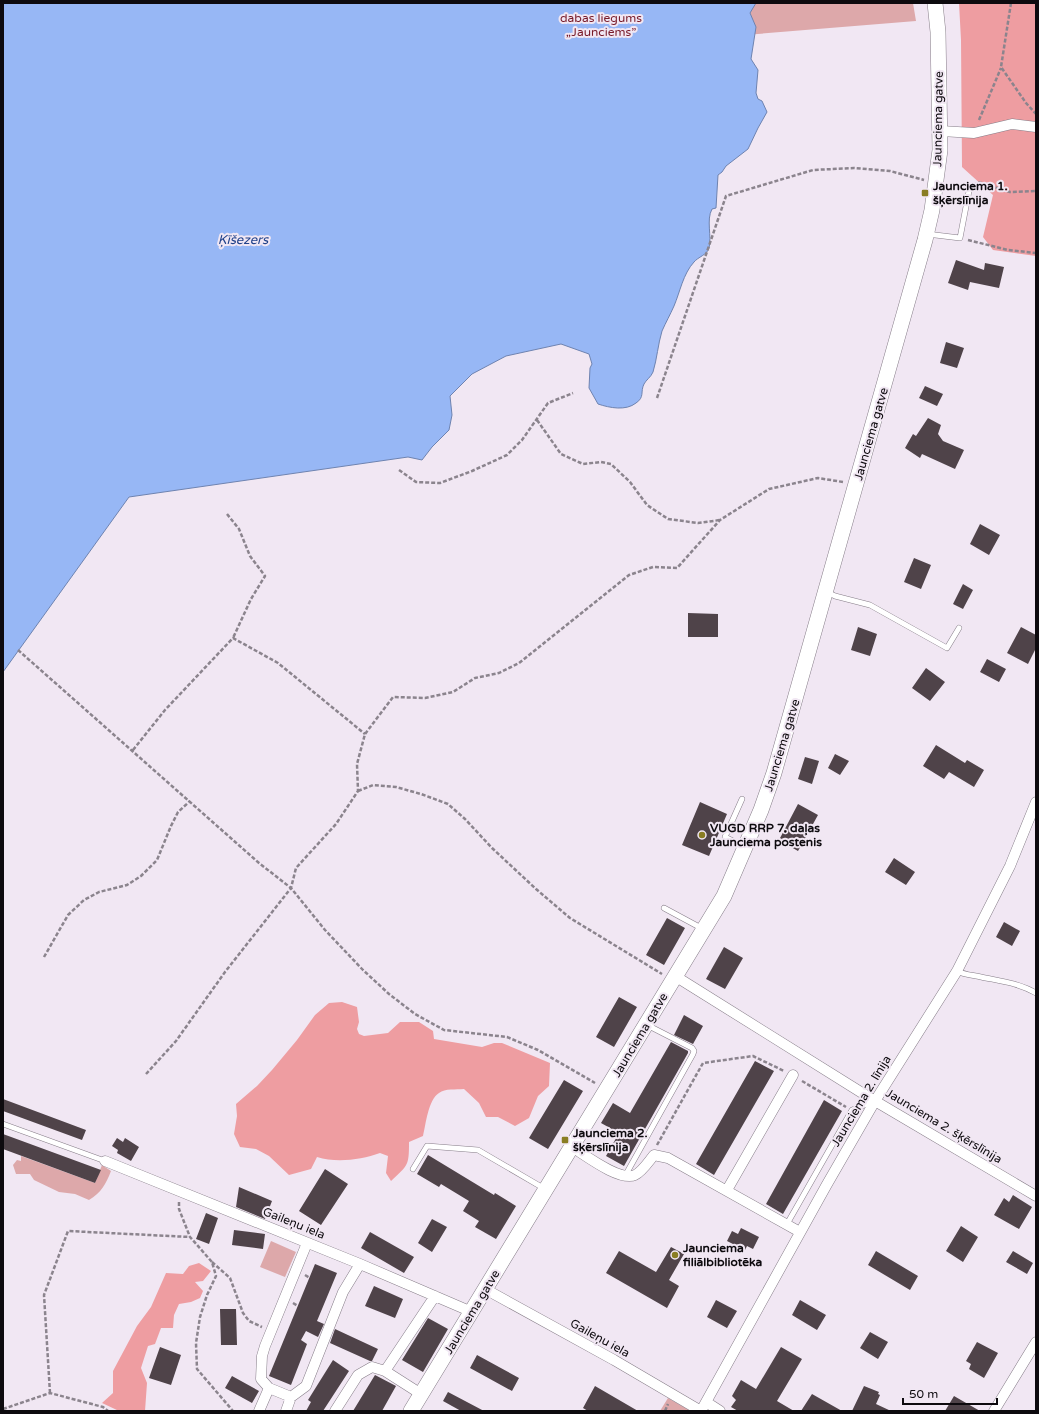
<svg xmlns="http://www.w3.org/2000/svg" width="1039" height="1414" viewBox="0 0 1039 1414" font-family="'Varela Round',sans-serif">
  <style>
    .green { fill: #dda8aa }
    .forest { fill: #ee9da1 }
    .water { fill: #97b7f5; stroke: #6e83b0 }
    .building { fill: #4f4349 }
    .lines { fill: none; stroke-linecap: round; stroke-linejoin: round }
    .service-casing { stroke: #867d88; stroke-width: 6 }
    .minor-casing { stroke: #867d88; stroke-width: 11 }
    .secondary-casing { stroke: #867d88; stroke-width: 16 }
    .path { stroke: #8b848d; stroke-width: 2.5; stroke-dasharray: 4 2; stroke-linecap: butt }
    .service { stroke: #fff; stroke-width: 5 }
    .minor { stroke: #fff; stroke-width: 10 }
    .secondary { stroke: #fff; stroke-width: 15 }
    .poi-dot { fill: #897d23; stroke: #f1e7f3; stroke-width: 1.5 }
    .labels { text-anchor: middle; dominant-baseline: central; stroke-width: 4; stroke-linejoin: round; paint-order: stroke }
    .park-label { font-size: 12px; fill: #781b2a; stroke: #f1e7f3 }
    .street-label { font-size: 12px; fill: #0d0a0e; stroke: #f1e7f3 }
    .poi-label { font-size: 12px; font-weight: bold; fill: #0d0a0e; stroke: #f1e7f3; text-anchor: start }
    .water-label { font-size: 13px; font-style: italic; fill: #21428a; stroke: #f1e7f3 }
  </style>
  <rect width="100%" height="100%" fill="#f1e7f3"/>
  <path class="green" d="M569,3h344l3,18 -330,27z
    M21,1156l74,27 7,-18 9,6c-5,13 -10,22 -22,29l-14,-6 -16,-2 -25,-12 -4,-6h-14l-3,-9 4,-5 4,1z
    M271,1241l25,11 -11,25 -25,-10z
    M668,1398l23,13h-31z"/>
  <path class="forest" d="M959,3h77v253l-43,-6 -10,-13 10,-42 -31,-28 -1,-127z
    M342,1002l15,5 2,15 -2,7 2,5 5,2 24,-3 12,-11h19l14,9 1,8 48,8 12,-4h8l48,20 -1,23 -11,10 -9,22 -14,8 -17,-9h-12l-7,-14 -15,-14c-8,1 -19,-1 -25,4 -11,7 -13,31 -16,43l-14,6c0,24 -1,23 -18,39l-5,-8 2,-17 -8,-3c-19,7 -44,10 -63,4l-6,12 -22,6 -20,-19 -13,-7 -16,-2 -6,-13 3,-18 -1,-12 21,-18 15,-16 25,-30 18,-25 14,-12z
    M199,1263l12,8 -8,10 -8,1 8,9 -3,7 -9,4 -12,2 -5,11 -1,13h-12l-6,16 -7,2 -7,22 6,15 -2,28h-26l-17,-8 11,-10v-22l24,-45 14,-19 15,-34 17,1 6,-8z"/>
  <path class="water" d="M3,3h753l-6,10 6,14 -5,32 7,11 -2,23 2,6 4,2 5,11 -9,16 -10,21 -22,17 -4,6 -4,3 -2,33 -4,1c-6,11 0,27 -3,39 -2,7 -11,9 -15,14 -11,12 -14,30 -20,44 -4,9 -8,16 -12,25 -4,13 -5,28 -9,41 -2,5 -7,8 -9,12 -4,8 1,13 -8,19 -10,8 -26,5 -38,1l-9,-16 1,-20 2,-4 -3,-10 -28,-10 -55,12 -34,18 -22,22 2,19 -3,15 -17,17 -10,13 -14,-3 -279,40 -126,175z"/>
  <path class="building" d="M956,260l28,10 1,-7 19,4 -5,21 -29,-6 -2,8 -20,-7z
    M946,342l18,6 -7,20 -17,-5z
    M925,386l18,8 -6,12 -18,-8z
    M928,418l13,7 -3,9 5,7 21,9 -9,19 -33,-15 -2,4 -15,-10 8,-14 3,2z
    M980,524l20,11 -11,20 -19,-11z
    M914,558l17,7 -10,24 -17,-7z
    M963,584l10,6 -10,19 -10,-5z
    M688,613l30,1v23h-30z
    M858,627l19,7 -7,22 -19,-6z
    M1021,627l15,8v13l-8,16 -21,-11z
    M987,659l19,10 -7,13 -19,-10z
    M926,668l19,14 -15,19 -18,-13z
    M936,745l29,18 2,-3 17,10 -10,17 -25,-15 -5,7 -21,-13z
    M835,754l14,7 -9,14 -12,-7z
    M805,757l14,4 -7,23 -14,-5z
    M700,802l27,12 -18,42 -27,-11z
    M798,804l20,11 -20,36 -19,-11z
    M894,858l21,14 -9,13 -21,-13z
    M667,918l18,10 -21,37 -18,-10z
    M1004,922l16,9 -8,15 -16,-9z
    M724,947l19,11 -18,31 -19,-10z
    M619,997l18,10 -23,40 -18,-10z
    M684,1015l19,11 -10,18 -19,-9z
    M671,1042l17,9v2l-64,113 -18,-10 13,-23 -18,-10 12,-20 17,10z
    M755,1061l19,10 -60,104 -18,-11z
    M564,1080l19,11 -35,58 -19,-11z
    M3,1099l83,31 -4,10 -79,-29z
    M824,1100l18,11 -59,103 -17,-10z
    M3,1134l98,36 -6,13 -92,-34z
    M117,1138l6,4 2,-4 14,9 -8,14 -14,-8 1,-3 -6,-4z
    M428,1155l66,40 1,-2 21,13 -20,33 -21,-12 4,-6 -16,-10 6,-10 -28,-17 -2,3 -22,-13z
    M325,1169l23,15 -27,41 -22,-14z
    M239,1187l33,14 -7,18 -29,-12z
    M1013,1195l19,12 -13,22 -25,-14 10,-17 5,4z
    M206,1213l12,5 -9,26 -13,-5z
    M432,1219l15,8 -15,25 -14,-9z
    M961,1226l17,11 -15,25 -17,-11z
    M741,1228l18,9 -6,12 -6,-3 -2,4 -18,-9 5,-10 6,3z
    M234,1230l31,4 -2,15 -31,-4z
    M370,1232l44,25 -10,16 -43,-25z
    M671,1247l13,7 -15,26 10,6 -12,22 -61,-35 13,-22 37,21z
    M876,1251l42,25 -8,14 -42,-25z
    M1013,1251l20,12 -6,11 -21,-12z
    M315,1264l22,9 -20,48 7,3 -6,13 -12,-6 -5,9 6,4 -16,41 -22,-9z
    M374,1286l29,13 -8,19 -30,-12z
    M716,1300l21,11 -10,17 -20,-11z
    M800,1300l26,15 -9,15 -25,-15z
    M220,1309h16l1,36h-16z
    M428,1318l20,11 -25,43 -21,-12z
    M335,1329l43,20 -6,12h-2l-40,-18z
    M870,1332l18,10 -10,17 -18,-11z
    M977,1342l21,11 -14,25 -15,-9 2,-5 -5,-3z
    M160,1347l21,8 -10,30 -22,-7z
    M781,1347l21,12 -25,42 17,10h-56l-7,-4 5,-7 -4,-4 9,-16 15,9z
    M477,1355l42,23 -7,13 -42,-23z
    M333,1360l16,11 -26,40h-17l5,-9 -3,-2z
    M375,1375l21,11 -14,25h-29z
    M232,1376l27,15 -7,12 -27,-15z
    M595,1386l43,25h-50l-5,-3z
    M864,1386l15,6 -1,2 2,1 -4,9 15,7h-39z
    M448,1392l36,19h-23l-18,-10z
    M812,1394l30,17h-41z
    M954,1396l26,15h-35z"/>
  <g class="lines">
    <g class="service-casing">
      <path id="service" d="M927,234l33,4 9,-47
        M827,592l8,4 35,9 77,43 12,-20
        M742,799l-17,38 18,9
        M664,908l39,21
        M957,971c8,4 15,4 24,6 19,4 38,6 55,16
        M3,1124l102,37
        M413,1169l14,-23 51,4 67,39
        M625,1176l68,-122 1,-3 -2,-3 -45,-23
        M787,1224l65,-114 22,-9"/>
    </g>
    <g class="minor-casing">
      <path id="minor" d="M941,131l33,2 38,-9 24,3
        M675,976l200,125 161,95
        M572,1147c13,8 48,35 63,28 7,-3 14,-14 19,-20l14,3 132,74
        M105,1161l255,103 112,48
        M727,1190l66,-115
        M485,1289l129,71 87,51
        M385,1371l50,-75
        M269,1388l-8,-9 1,-23 3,-10 42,-103
        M706,1402l14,9
        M259,1411l10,-23 22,9 15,-11 37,-94 17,-28
        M286,1411l5,-14
        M335,1411l23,-36 14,-8 13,4 36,23
        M701,1411l125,-225 49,-85 82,-130 53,-105 26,-64
        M994,1411l42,-69"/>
    </g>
    <g class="secondary-casing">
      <path id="secondary" d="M411,1411l313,-515 37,-86 13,-37 151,-533 7,-30 8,-60 -2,-118 -3,-29"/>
    </g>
    <path class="path" d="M1011,3l-10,64 25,36 10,11
      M979,120l22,-52
      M974,186l4,-4 32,10 26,-1
      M968,240l40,10 28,3
      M657,398l69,-202 87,-26 41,-2 36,3 34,9
      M537,420l24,34 22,10 18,-2 10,2 19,18 17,23 21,14 30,4 22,-3
      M399,470l17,12 24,1 32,-12 35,-16 15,-15 26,-37 25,-10
      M227,514l12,15 11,27 15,20 -14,23 -18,39
      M18,650l241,213 32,25 34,42 38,40 26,24 26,20 29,16 63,7 31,13 57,33
      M133,750l32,-40 68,-72 45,25 87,71
      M358,791l15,-6 23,2 25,7 27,10 17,15 27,29 44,41 34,29 92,56
      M44,957l24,-42 16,-15 15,-8 28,-7 14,-9 16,-16 14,-34 7,-14 12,-11
      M146,1074l30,-33 49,-69 66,-84 5,-20 40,-44 22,-33 -1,-27 8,-30 28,-37 32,1 28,-6 22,-14 24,-5 20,-10 110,-88 24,-8 24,1 43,-48 49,-31 49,-11 25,4
      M802,1081l44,26
      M657,1145l46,-82 50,-7 31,15
      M179,1202v7l11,28 22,25 4,14 -9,19 -7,22 -4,26 1,26 36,42
      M212,1262l18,16 13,35 6,8 13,6
      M305,1275l5,3
      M293,1303l5,3
      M50,1393l-6,-98 24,-64 122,6
      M3,1409l47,-16 53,14 5,4
      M665,1411l3,-7"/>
    <use href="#service" class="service"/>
    <use href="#minor" class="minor"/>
    <use href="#secondary" class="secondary"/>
  </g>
  <g class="poi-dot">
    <rect x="921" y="189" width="8" height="8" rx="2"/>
    <circle cx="702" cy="835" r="4"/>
    <rect x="561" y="1136" width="8" height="8" rx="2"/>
    <circle cx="675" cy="1255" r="4"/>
  </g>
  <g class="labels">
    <g class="park-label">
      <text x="601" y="18">dabas liegums<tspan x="601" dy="14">„Jaunciems”</tspan></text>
    </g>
    <g class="street-label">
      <text transform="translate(938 119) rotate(-89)">Jaunciema gatve</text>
      <text transform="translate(871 434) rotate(-74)">Jaunciema gatve</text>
      <text transform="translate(782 745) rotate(-73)">Jaunciema gatve</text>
      <text transform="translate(640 1035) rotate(-59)">Jaunciema gatve</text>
      <text transform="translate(861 1101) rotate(-59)">Jaunciema 2. līnija</text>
      <text transform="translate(944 1126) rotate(31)">Jaunciema 2. šķērslīnija</text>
      <text transform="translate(294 1223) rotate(22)">Gaileņu iela</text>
      <text transform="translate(472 1312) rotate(-59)">Jaunciema gatve</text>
      <text transform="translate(600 1338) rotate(29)">Gaileņu iela</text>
    </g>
    <g class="poi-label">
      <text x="933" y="186">Jaunciema 1.<tspan x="933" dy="14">šķērslīnija</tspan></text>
      <text x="710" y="828">VUGD RRP 7. daļas<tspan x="710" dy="14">Jaunciema postenis</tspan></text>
      <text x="573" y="1133">Jaunciema 2.<tspan x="573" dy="14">šķērslīnija</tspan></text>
      <text x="683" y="1248">Jaunciema<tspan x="683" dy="14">filiālbibliotēka</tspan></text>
    </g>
    <g class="water-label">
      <text x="243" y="240">Ķīšezers</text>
    </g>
  </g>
  <rect width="1039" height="1414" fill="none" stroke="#0d0a0e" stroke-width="8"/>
  <path d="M903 1398v6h94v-6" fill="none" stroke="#0d0a0e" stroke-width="2"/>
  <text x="909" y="1398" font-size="12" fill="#0d0a0e" stroke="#f1e7f3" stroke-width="3" paint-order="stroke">50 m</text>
</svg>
